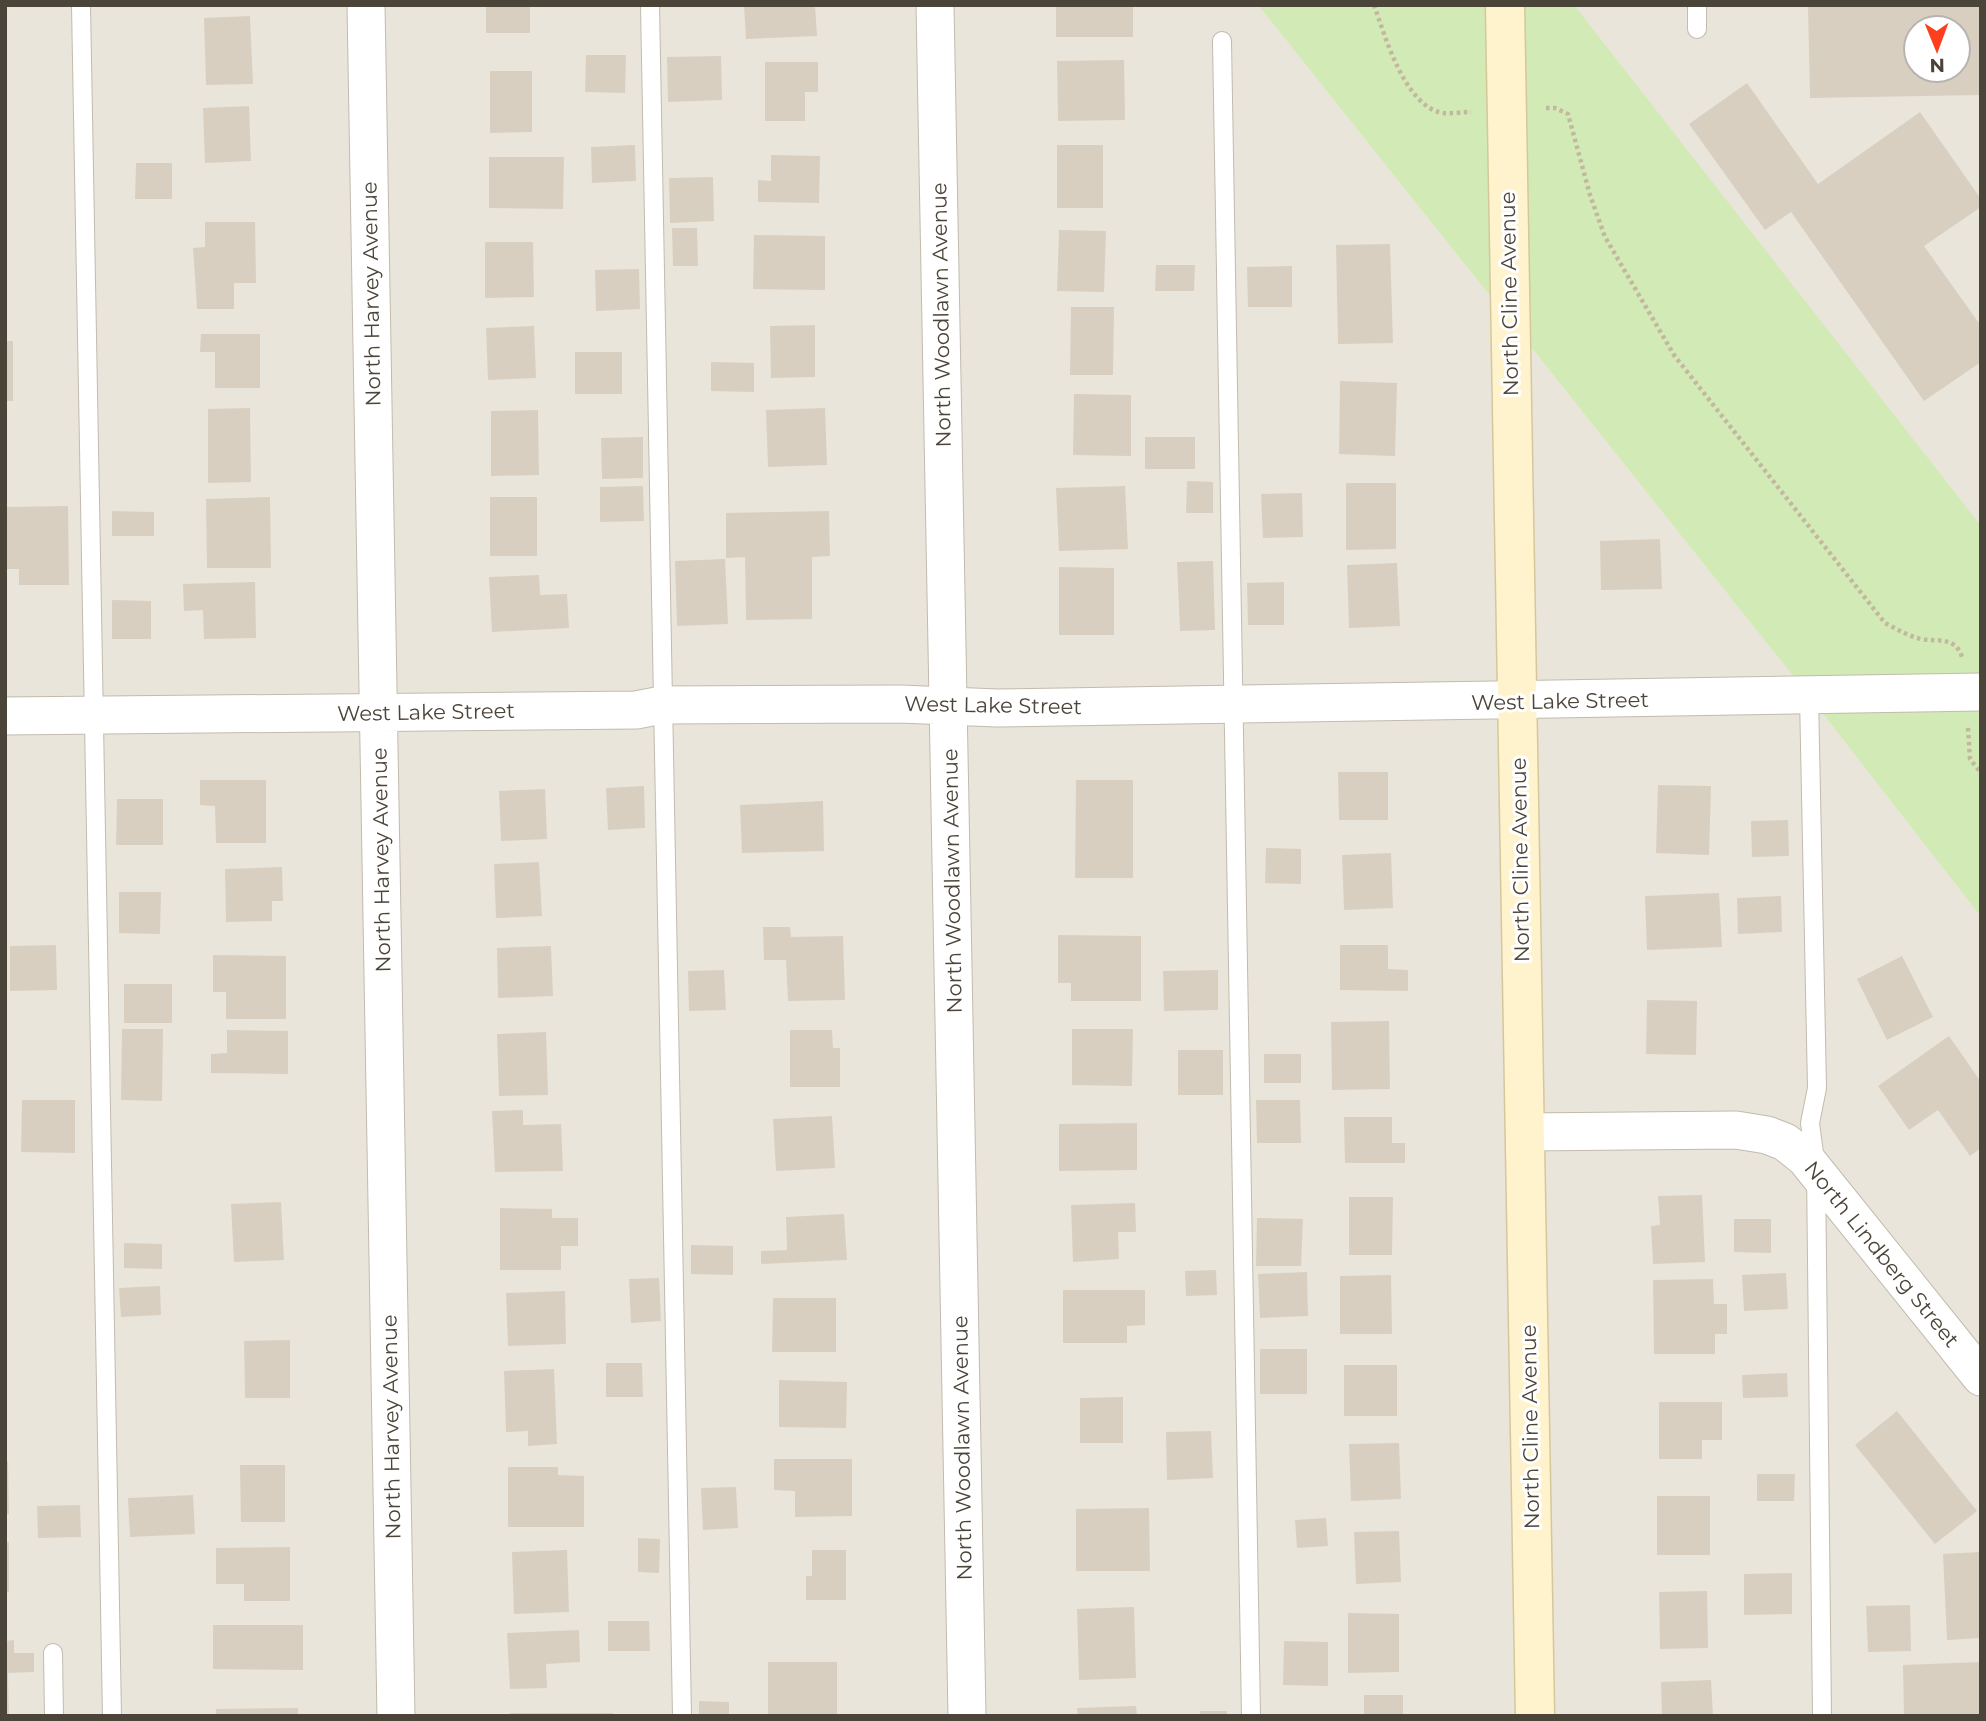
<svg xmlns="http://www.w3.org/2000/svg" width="1986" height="1721" viewBox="0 0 1986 1721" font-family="Montserrat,sans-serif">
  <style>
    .residential { fill: #eae5da; fill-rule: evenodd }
    .grass { fill: #d2eab5 }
    .building { fill: #d8cfc1; fill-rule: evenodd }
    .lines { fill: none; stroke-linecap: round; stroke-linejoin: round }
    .lane-casing { stroke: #c2bbae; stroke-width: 20 }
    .street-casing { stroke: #c2bbae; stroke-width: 39 }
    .secondary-casing { stroke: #d6c79b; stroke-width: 41 }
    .path { stroke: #c4b79f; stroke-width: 4.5; stroke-dasharray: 3.5 3.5; stroke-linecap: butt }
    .lane { stroke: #fff; stroke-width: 18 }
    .street { stroke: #fff; stroke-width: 37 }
    .secondary { stroke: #fff3cd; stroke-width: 38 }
    .labels { text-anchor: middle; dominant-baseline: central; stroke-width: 6; stroke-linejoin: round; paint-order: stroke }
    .street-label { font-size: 21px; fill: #4b4439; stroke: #fff }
  </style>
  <rect width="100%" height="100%" fill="#f6f3ec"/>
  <path class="residential" d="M5,5h1253l551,691 172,221v799h-1976z
    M1550,5h431v546zM1916,28h42v42h-42z"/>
  <path class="grass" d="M1258,5h316l407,521v391l-172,-221z"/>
  <path class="building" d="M486,5h44v28h-44z
    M744,5h71l2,31 -71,3z
    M1056,5h77v32h-77z
    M1808,5h173v90l-171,3zM1916,28h42v42h-42z
    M250,16l3,68 -47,1 -2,-67z
    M586,55h40l-1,38 -40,-1z
    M721,56l1,44 -54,2 -1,-45z
    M1124,60l1,60 -67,1 -1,-60z
    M765,62h53v30h-13v29h-40z
    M490,71h42v61l-42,1z
    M1747,83l71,101 102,-72 61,87v8l-57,39 57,80v36l-57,39 -133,-189 -26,18 -76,-106z
    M249,106l2,55 -46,2 -2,-55z
    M635,145l1,36 -44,2 -1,-36z
    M1057,145h46v63h-46z
    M771,155l49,1 -1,47 -61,-1v-22l13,1z
    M489,157h75l-1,52 -74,-1z
    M136,163h36v36h-37z
    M713,177l1,44 -44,2 -1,-45z
    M205,222h50l1,61h-22v26h-37l-4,-61 12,-1z
    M672,228h25l1,38h-25z
    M1059,230l47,1 -2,61 -47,-1z
    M754,235l71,1v54l-72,-1z
    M485,242h48l1,55 -49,1z
    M1390,244l3,99 -55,1 -2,-99z
    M1156,265h39l-1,26h-39z
    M1292,266v41h-44l-1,-40z
    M639,269l1,40 -44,2 -1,-41z
    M1071,307h43l-1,68h-43z
    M815,325v52l-44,1 -1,-52z
    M534,326l2,52 -48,2 -2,-52z
    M201,334h59v54h-45v-36h-15z
    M5,341h8v60h-8z
    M575,352h47v42h-47z
    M711,362l43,1v29l-43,-1z
    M1340,381l57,2 -2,73 -56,-2z
    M1074,394l57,1v61l-58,-1z
    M250,408l1,74 -43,1v-74z
    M825,408l2,57 -59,2 -2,-57z
    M538,410l1,65 -48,1v-65z
    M643,437v41l-41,1 -1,-41z
    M1145,437h50v32h-50z
    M1187,481l26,1v31h-27z
    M1346,483h50v66l-50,1z
    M643,486l1,35 -44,1v-35z
    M1125,486l3,63 -69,2 -3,-63z
    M1302,493l1,44 -40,1 -2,-44z
    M270,497l1,71h-64l-1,-69z
    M490,497h47v59h-47z
    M68,506l1,79h-50v-16h-14v-62z
    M112,511l42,1v24h-42z
    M829,511l1,45 -18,1v62l-66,1 -1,-63 -19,1v-45z
    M1660,539l2,50 -61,1 -1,-49z
    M725,559l3,65 -51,2 -2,-65z
    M1213,561l2,69 -35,1 -3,-69z
    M1397,563l3,63 -51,2 -2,-63z
    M1059,567l55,1v67h-55z
    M539,575l1,20 27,-1 2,34 -77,4 -3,-55z
    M255,582l1,56 -52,1 -1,-29 -19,1 -1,-27z
    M1284,582v43h-36l-1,-42z
    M112,600l39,1v38h-39z
    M1338,772h50v48h-49z
    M200,780h66v63h-50l-1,-37 -15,-1z
    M1076,780h57v98h-58z
    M1658,785l53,1 -2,69 -53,-2z
    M644,786l1,42 -37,2 -2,-42z
    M545,789l2,50 -46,2 -2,-50z
    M117,799h46v46h-47z
    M823,801l1,50 -82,2 -2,-48z
    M1788,820l1,36 -37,1 -1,-36z
    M1266,848l35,1v35l-36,-1z
    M1391,853l2,55 -49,2 -2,-55z
    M539,862l3,54 -46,2 -2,-54z
    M282,867l1,34h-11v20l-46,1 -1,-53z
    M119,892h42l-1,42 -41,-1z
    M1719,893l3,54 -75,3 -2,-54z
    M1781,896l1,36 -44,2 -1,-36z
    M763,927h27l1,10 52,-1 2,64 -57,1 -2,-41h-22z
    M1058,935l83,1v65h-70v-18h-13z
    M56,945l1,45 -47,1v-45z
    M1340,945h48v24l20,1v21l-68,-1z
    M551,946l2,50 -55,2 -1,-50z
    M213,955l73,1v63h-60v-27h-13z
    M1902,956l31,61 -46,23 -30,-61z
    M724,970l2,40 -37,1 -1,-40z
    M1218,970v40l-54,1 -1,-40z
    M124,984h48v39h-48z
    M1647,1000l50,1 -1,54 -50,-1z
    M1389,1021l1,68 -58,1 -1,-68z
    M122,1029h41l-1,72 -41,-1z
    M1072,1029h61l-1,57 -60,-1z
    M227,1030l61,1v43l-77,-1v-19l16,-1z
    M790,1030h42l1,18h7v39h-50z
    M546,1032l2,63 -49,1 -2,-62z
    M1949,1036l32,46v66l-11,8 -32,-46 -29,20 -31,-44z
    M1178,1050h45v45h-45z
    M1264,1054h37v29h-37z
    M22,1100h53v53l-54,-1z
    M1256,1100h44l1,43h-44z
    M523,1110v15l38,-1 2,47 -68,1 -3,-61z
    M832,1116l3,52 -59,3 -3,-52z
    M1344,1117h48v26h13v20h-60z
    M1137,1123v47l-78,1v-47z
    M1702,1195l3,67 -52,2 -2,-38 9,-1 -2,-29z
    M1349,1197h44l-1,58h-43z
    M281,1202l3,58 -50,2 -3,-58z
    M1135,1203l1,29h-18l1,27 -46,3 -2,-57z
    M500,1208l52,1v9h26v28h-17v24h-61z
    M844,1214l3,46 -86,4v-13l26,-1 -1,-33z
    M1257,1218l46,1 -2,47h-45z
    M1734,1219h37v34l-37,-1z
    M124,1243l38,1v25l-38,-1z
    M691,1245l42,1v29l-42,-1z
    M1216,1270l1,25 -31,1 -1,-25z
    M1307,1272l1,44 -48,2 -2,-44z
    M1786,1273l2,36 -44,2 -2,-36z
    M1391,1275l1,59h-52v-58z
    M659,1278l2,43 -30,2 -2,-44z
    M1713,1279l1,25h13v30h-12v20h-61l-1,-74z
    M160,1286l1,29 -40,2 -2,-29z
    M1063,1290h82v35l-18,1v17h-64z
    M565,1291l1,53 -58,2 -2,-53z
    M773,1298h63v54h-64z
    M290,1340v58h-45l-1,-57z
    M1260,1349h47v45h-47z
    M606,1363h36l1,34h-37z
    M1344,1365h53v51h-53z
    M554,1369l3,75 -29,2v-15l-22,1 -2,-61z
    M1787,1373l1,24 -45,1 -1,-23z
    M779,1380l68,2 -1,46 -67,-1z
    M1123,1397v46h-43v-45z
    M1659,1402h63v38h-20v19h-43z
    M1897,1411l80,100 -42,33 -80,-99z
    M1211,1431l2,47 -46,2 -1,-48z
    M1399,1443l2,56 -50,2 -2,-57z
    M774,1459h78v57l-57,1v-26l-21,-1z
    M5,1461h3l1,53h-4z
    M240,1465h45v57h-44z
    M508,1467h50v8l26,1v51h-76z
    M1757,1474h38l-1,27h-37z
    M736,1487l2,41 -35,2 -2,-42z
    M193,1495l2,39 -65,3 -2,-39z
    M1657,1496h53v59h-53z
    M80,1505l1,32 -43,1 -1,-32z
    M1149,1508l1,63h-74v-62z
    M1326,1518l2,28 -31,2 -2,-28z
    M1399,1531l2,51 -45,2 -2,-52z
    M638,1538l22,1 -1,34 -21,-1z
    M5,1542h4v50h-4z
    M290,1547v54h-46v-17h-28v-36z
    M567,1550l2,62 -55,2 -2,-62z
    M812,1550h34v50h-40v-24h6z
    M1981,1552v86l-34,2 -4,-86z
    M1792,1573v41l-48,1v-41z
    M1707,1591l1,57 -48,1 -1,-57z
    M1910,1605l1,46 -43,1 -2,-46z
    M1134,1607l2,71 -57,2 -2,-71z
    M1348,1613l51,1v58l-51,1z
    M608,1621h41l1,30h-42z
    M213,1625h90v45l-90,-1z
    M579,1630l1,32 -34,2 1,24 -37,1 -3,-56z
    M14,1640v13h20v19l-26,1 1,43h-4v-75z
    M1284,1641l44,1v44l-45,-1z
    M768,1662h69v54h-69z
    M1981,1662v54h-77l-1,-51z
    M1711,1680l2,36h-51l-1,-34z
    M1364,1695h39v21h-39z
    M699,1701l30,1v14h-30z
    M1136,1706l1,10h-59l-1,-8z
    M298,1708v8h-82v-7z
    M1200,1711h27v5h-27z
    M510,1713h103v3h-103z"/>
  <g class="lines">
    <g class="lane-casing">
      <path id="lane" d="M81,5l31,1711
        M650,5l32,1711
        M1697,5v24
        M1222,41l29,1675
        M1809,696l8,392 -7,35 6,46 6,547
        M53,1653l1,63"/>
    </g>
    <g class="street-casing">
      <path id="street" d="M366,5l30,1711
        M935,5l32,1711
        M5,716l631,-6 26,-5 238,-1 97,4 984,-16
        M1525,1132l211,-2 31,5 18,7 20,16 176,219"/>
    </g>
    <g class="secondary-casing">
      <path id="secondary" d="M1505,5l30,1711"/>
    </g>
    <path class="path" d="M1374,5c11,31 31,102 69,108 8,1 19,-1 28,-1
      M1546,108h9l13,6 22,81 15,42 69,118 211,268c12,6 23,13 36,16 17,3 34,-3 41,18
      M1968,728l2,31 11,14"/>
    <use href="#lane" class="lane"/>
    <use href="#street" class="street"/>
    <use href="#secondary" class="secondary"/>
  </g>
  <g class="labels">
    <g class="street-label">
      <text transform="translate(371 294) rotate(-91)">North Harvey Avenue</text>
      <text transform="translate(1509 294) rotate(-91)">North Cline Avenue</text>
      <text transform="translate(941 315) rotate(-91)">North Woodlawn Avenue</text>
      <text transform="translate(1560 701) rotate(-1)">West Lake Street</text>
      <text transform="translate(993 705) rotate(1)">West Lake Street</text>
      <text transform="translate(426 712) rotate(-1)">West Lake Street</text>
      <text transform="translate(381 860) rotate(-91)">North Harvey Avenue</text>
      <text transform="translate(1520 860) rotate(-91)">North Cline Avenue</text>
      <text transform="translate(952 881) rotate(-91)">North Woodlawn Avenue</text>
      <text transform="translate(1882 1254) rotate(51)">North Lindberg Street</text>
      <text transform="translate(391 1427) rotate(-91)">North Harvey Avenue</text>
      <text transform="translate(1530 1427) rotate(-91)">North Cline Avenue</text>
      <text transform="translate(962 1448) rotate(-91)">North Woodlawn Avenue</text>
    </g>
  </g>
  <rect width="1986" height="1721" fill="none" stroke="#4b4439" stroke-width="14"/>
  <g transform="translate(1937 49) rotate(179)"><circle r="33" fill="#ffffff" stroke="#b7b4b0" stroke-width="2"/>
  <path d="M0-5L12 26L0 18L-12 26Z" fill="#fc3f1d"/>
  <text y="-10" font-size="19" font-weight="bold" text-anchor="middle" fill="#4b4439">N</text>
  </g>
</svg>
